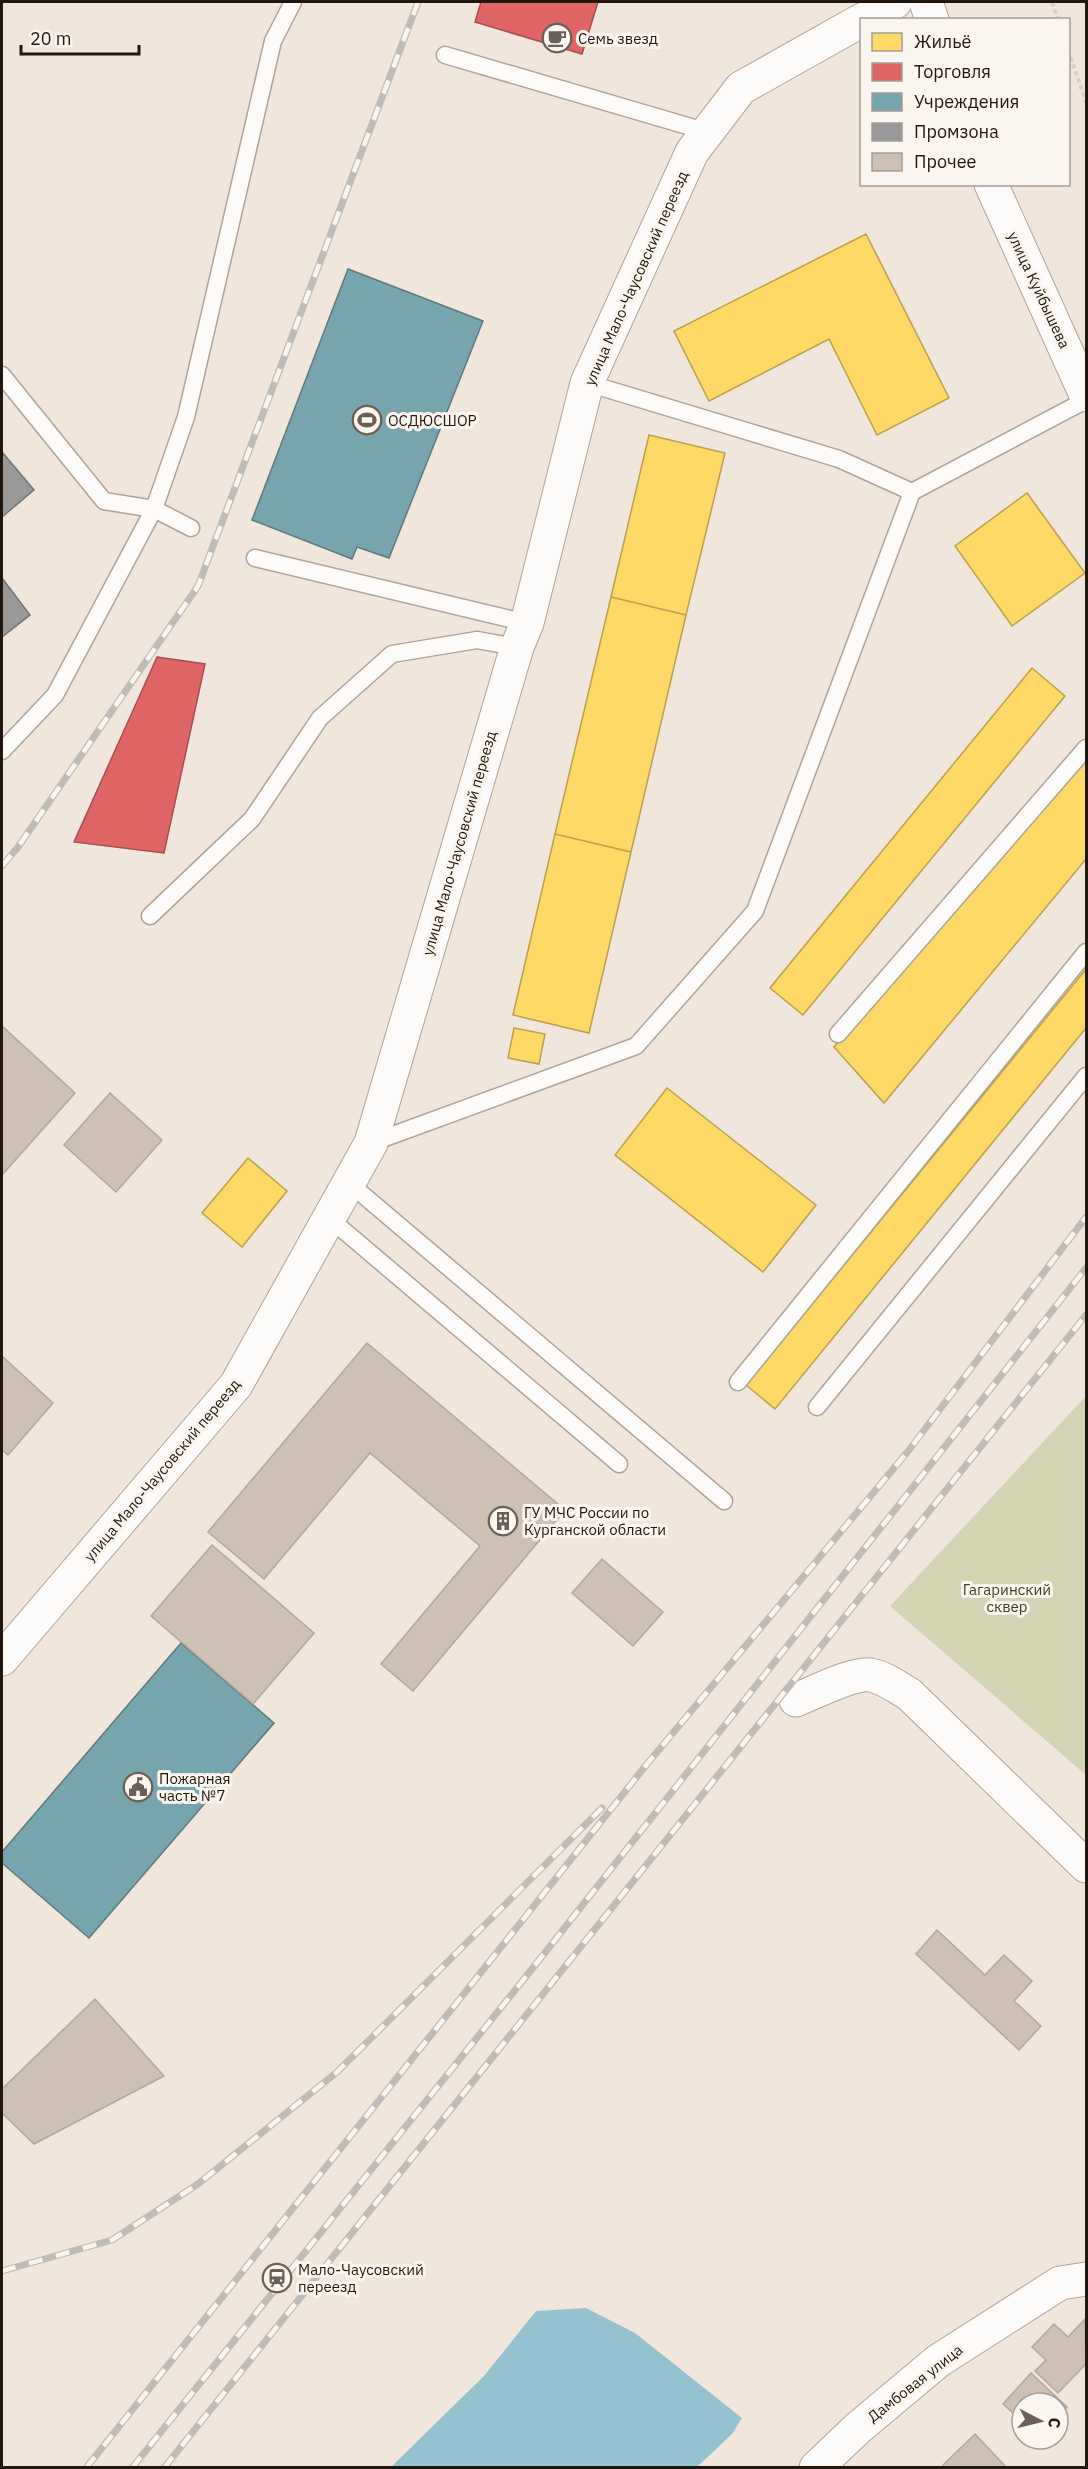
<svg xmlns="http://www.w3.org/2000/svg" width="1088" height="2469" viewBox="0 0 1088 2469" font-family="'IBM Plex Sans',sans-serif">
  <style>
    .green { fill: #d3d4b3 }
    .water { fill: #95c2d1 }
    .homes { fill: #ffd966; stroke: #bc9f4c; stroke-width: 1.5 }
    .shops { fill: #e06666; stroke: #a74e4c; stroke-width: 1.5 }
    .public { fill: #76a5af; stroke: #5c7a7f; stroke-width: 1.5 }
    .industry { fill: #999; stroke: #75726f; stroke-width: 1.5 }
    .building { fill: #cec0b3; stroke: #b1a79e; stroke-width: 1.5 }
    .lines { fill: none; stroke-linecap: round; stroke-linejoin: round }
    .service-casing { stroke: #ada39a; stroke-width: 19 }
    .minor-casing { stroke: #ada39a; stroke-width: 35 }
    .secondary-casing { stroke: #ada39a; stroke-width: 35 }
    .path { stroke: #d5d2ce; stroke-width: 4; stroke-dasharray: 4.5 3; stroke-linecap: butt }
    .service { stroke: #fdfbfa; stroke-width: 16 }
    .minor { stroke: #fdfbfa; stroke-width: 33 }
    .secondary { stroke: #fdfbfa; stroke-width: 33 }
    .rail-casing { stroke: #bfbcb8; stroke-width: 7 }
    .rail { stroke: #fbf5f0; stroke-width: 4.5; stroke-dasharray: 14; stroke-linecap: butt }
    .labels { text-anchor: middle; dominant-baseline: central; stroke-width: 6; stroke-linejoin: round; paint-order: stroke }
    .poi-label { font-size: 15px; fill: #21170e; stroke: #fbf5f0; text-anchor: start }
    .street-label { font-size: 15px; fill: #21170e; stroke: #fbf5f0 }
    .park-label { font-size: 15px; fill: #3b4114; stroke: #fbf5f0 }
  </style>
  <rect width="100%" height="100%" fill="#f1e6db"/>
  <path class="green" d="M1086,1396v379l-196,-169z"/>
  <path class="water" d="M586,2308l49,25 107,85 -10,16 -35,33h-306l93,-91 52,-65z"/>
  <path class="homes" d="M866,234l83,164 -72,37 -48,-96 -120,62 -35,-70z
    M649,435l76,18 -39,162 -75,-18z
    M1027,493l58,80 -73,53 -57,-80z
    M611,597l75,18 -55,237 -76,-18z
    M1032,668l33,28 -262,319 -33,-27z
    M1086,756v103l-202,244 -50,-56z
    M555,834l76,18 -42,181 -76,-18z
    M1086,969v59l-311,381 -29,-24z
    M514,1028l31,6 -6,30 -31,-6z
    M667,1088l149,117 -53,67 -148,-117z
    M248,1158l39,33 -45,56 -40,-34z"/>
  <path class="shops" d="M481,2h117l-16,52 -107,-32z
    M157,657l48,7 -41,189 -90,-11z"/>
  <path class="public" d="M348,269l135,52 -94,237 -32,-11 -5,12 -100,-39z
    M181,1643l93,80 -185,215 -87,-75v-11z"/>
  <path class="industry" d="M2,452l32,38 -32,27z
    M2,578l28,37 -28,22z"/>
  <path class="building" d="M2,1026l73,67 -73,82z
    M110,1093l52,47 -46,52 -52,-47z
    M367,1343l198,167 -152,181 -32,-27 99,-118 -110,-93 -106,126 -56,-47z
    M2,1356l51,47 -45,52 -6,-5z
    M212,1545l102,88 -61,71 -102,-88z
    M602,1559l61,53 -30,34 -61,-53z
    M937,1930l48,45 19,-20 28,26 -18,20 27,25 -22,24 -103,-96z
    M95,1999l69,77 -130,68 -32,-31v-24z
    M1085,2319l1,45 -28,29 -23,-22 11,-11 -14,-13 22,-23 14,13z
    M1031,2373l36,34 -9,10v-14h-36v18l-19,-17z
    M975,2434l32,34h-62l-2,-3z"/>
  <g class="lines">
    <g class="service-casing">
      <path id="service" d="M445,55l263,77
        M2,375l102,126 50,8 -99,186 -53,56
        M587,383l252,76 73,33 174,-92
        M191,528l-37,-19 32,-92 87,-376 20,-39
        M255,558l272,65
        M150,916l102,-97 68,-101 72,-64 85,-14 40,7
        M838,1034l248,-286
        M371,1143l265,-97 119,-135 157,-419
        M349,1183l375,318
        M329,1218l290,246
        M738,1382l348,-430
        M817,1407l269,-331"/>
    </g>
    <g class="minor-casing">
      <path id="minor" d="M863,20l32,-18
        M2,1659l234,-274 135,-242 146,-496 10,-24 60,-240 105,-231 49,-64 121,-68
        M796,1700c17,-7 58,-28 75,-25 14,3 26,12 38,19l177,172
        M816,2468l42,-40 80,-67 122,-78 26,-4"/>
    </g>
    <g class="secondary-casing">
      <path id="secondary" d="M926,2l6,18
        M991,184l95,211"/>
    </g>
    <path class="path" d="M1052,2l6,18
      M1068,50l18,52"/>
    <use href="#service" class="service"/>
    <use href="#minor" class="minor"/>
    <use href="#secondary" class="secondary"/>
    <g class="rail-casing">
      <path id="rail" d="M2,866l16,-19 180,-261 220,-584
        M2,2271l110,-31 86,-56 138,-111 266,-265
        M86,2468l561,-704 262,-314 177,-233
        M132,2468l400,-499 554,-701
        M164,2468l922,-1153"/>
    </g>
    <use href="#rail" class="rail"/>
  </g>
  <defs>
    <g id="cafe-ring" transform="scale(1.5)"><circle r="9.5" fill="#fbf5f0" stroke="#6a5f56" stroke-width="1.5"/><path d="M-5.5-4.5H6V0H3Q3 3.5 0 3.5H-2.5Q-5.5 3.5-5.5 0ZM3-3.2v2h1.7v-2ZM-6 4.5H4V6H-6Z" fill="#6a5f56"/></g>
    <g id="stadium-ring" transform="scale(1.5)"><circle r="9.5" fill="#fbf5f0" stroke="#6a5f56" stroke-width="1.5"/><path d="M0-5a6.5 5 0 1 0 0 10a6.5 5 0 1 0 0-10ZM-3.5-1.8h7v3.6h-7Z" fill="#6a5f56"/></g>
    <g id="building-ring" transform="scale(1.5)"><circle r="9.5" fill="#fbf5f0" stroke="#6a5f56" stroke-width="1.5"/><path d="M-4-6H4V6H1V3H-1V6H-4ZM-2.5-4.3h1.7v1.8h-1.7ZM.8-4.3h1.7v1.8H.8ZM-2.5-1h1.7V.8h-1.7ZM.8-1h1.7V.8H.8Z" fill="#6a5f56"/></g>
    <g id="civic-ring" transform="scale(1.5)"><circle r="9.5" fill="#fbf5f0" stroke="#6a5f56" stroke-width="1.5"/><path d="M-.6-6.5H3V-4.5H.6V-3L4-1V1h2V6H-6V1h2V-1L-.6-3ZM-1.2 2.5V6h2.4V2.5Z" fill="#6a5f56"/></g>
    <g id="station-ring" transform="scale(1.5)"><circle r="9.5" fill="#fbf5f0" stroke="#6a5f56" stroke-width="1.5"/><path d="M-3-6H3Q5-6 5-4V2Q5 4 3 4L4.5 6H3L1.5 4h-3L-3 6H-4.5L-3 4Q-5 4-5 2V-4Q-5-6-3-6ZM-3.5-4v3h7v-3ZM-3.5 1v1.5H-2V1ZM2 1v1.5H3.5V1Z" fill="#6a5f56"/></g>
  </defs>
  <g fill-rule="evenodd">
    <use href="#cafe-ring" x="557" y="38"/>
    <use href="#stadium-ring" x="367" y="420"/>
    <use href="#building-ring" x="503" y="1521"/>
    <use href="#civic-ring" x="138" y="1787"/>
    <use href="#station-ring" x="277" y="2278"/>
  </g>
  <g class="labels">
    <g class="poi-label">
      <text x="578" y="38">Семь звезд</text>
      <text x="388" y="420">ОСДЮСШОР</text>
      <text x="524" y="1512">ГУ МЧС России по<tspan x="524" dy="17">Курганской области</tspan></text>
      <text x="159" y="1778">Пожарная<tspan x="159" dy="17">часть №7</tspan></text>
      <text x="298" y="2269">Мало-Чаусовский<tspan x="298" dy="17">переезд</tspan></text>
    </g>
    <g class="street-label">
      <text transform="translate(636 278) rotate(-66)">улица Мало-Чаусовский переезд</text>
      <text transform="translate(1039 290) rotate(65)">улица Куйбышева</text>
      <text transform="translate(459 843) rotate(-74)">улица Мало-Чаусовский переезд</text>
      <text transform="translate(162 1470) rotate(-50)">улица Мало-Чаусовский переезд</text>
      <text transform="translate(915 2383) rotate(-38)">Дамбовая улица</text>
    </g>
    <g class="park-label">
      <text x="1007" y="1589">Гагаринский<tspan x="1007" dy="17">сквер</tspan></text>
    </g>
  </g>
  <rect width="1088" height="2469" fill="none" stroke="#21170e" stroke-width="6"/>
  <rect x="860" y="18" width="210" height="168" fill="#fbf5f0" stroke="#a49c96" stroke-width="1.5"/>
  <rect x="872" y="33" width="30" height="18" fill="#ffd966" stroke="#a49c96" stroke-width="1.5"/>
  <text x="914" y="48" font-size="18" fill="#21170e">Жильё</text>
  <rect x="872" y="63" width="30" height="18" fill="#e06666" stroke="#a49c96" stroke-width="1.5"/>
  <text x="914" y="78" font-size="18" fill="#21170e">Торговля</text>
  <rect x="872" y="93" width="30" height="18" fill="#76a5af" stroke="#a49c96" stroke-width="1.5"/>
  <text x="914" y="108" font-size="18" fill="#21170e">Учреждения</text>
  <rect x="872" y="123" width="30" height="18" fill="#999999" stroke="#a49c96" stroke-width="1.5"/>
  <text x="914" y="138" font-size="18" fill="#21170e">Промзона</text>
  <rect x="872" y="153" width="30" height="18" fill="#cec0b3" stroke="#a49c96" stroke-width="1.5"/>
  <text x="914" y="168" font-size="18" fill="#21170e">Прочее</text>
  <g transform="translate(1040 2421) rotate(97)"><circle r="28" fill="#fbf5f0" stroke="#a49c96" stroke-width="1.5"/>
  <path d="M0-4.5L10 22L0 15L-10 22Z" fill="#6a5f56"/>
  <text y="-9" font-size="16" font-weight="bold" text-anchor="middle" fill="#21170e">С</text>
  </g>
  <path d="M21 45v9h118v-9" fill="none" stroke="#21170e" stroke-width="3"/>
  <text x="30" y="45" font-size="18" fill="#21170e" stroke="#fbf5f0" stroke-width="4.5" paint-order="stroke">20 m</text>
</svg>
